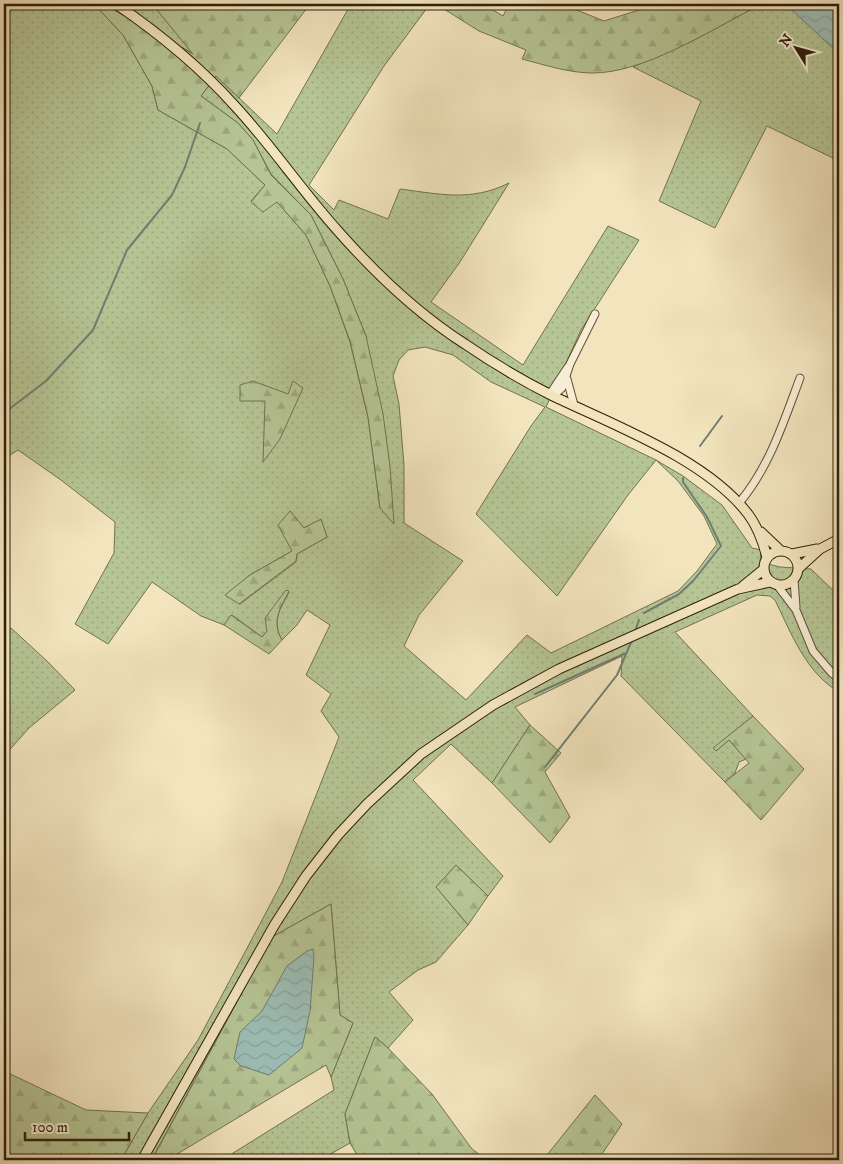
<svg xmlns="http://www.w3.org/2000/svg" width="843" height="1164" viewBox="0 0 843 1164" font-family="'IM FELL DW Pica',serif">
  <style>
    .green { fill: url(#green-dots); stroke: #727250; fill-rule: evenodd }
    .forest { fill: url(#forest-firs); stroke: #727250 }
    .water { fill: url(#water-waves); stroke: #707e72 }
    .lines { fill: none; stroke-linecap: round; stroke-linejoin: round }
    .stream { stroke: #707e72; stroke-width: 2 }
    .minor-casing { stroke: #5f5038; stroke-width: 9 }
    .major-casing { stroke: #2e1e0b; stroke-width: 11 }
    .minor { stroke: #f7edd4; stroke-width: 7 }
    .major { stroke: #f2e4bd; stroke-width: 9 }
  </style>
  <defs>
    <pattern id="green-dots" width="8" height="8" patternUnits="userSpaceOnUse" patternTransform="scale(1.25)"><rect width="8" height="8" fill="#b6c595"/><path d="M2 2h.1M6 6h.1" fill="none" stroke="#9da97f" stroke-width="1.8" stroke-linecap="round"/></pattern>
    <pattern id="forest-firs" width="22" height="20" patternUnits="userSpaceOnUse" patternTransform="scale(1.25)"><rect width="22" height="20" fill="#b6c595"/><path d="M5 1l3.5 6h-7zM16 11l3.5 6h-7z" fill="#9da97f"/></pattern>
    <pattern id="water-waves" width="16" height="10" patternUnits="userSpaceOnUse" patternTransform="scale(1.25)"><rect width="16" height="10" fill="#9cbeb6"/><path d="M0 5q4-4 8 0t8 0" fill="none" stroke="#87a39b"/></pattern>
  </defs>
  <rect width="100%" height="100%" fill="#f2e4bd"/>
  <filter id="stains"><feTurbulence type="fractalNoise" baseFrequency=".004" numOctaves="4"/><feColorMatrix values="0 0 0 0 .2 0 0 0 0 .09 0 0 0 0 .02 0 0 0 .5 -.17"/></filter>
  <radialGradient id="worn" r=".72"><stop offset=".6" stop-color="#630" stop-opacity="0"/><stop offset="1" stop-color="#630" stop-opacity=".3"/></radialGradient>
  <path class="green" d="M4,4h90l29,31 29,51 6,24 69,39 38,36 -14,16h25l30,34 24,51 20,56 18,75 12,91 -14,-172 -23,-57 -32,-64 -40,-41 -18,-34 -15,-17 -37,-27 15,-20 61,58 74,-130h13l7,3 2,-3h57l-46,62 -75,119 25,25 5,-10 49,19 12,-30c40,5 71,13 109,-6l-49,79 -29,40 92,63 85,-139 31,14 -58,90 -35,77 110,53 27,16 39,29 30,43 9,2 -1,12 20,5 31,2 28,27v96c-33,-19 -48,-59 -64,-92l-5,-4 -13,-1 -82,37 78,84 -39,32 2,3 13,-11 17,19 -7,3 -4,11 -10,9 -104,-106 1,-20 -107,51 15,18 -38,58 -41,-39 -38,36 90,96 -15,20 -32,-31 -20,22 32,38 -32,37 -18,8 -29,22 24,28 -25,28 -13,-11 -30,77 5,29 -30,17h-98l112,-70 -3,-13 22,-54 -13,-8 -9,-111 -59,33 -119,220 3,3h-35l27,-47 50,-73 63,-118 21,-40 57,-145 -18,-26 10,-17 -25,-19 24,-50 -23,-15 -10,15 -15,15c-11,-19 -2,-30 7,-48l-22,39 -5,6 -30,-22 -8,10 -23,-9 -49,-34 -44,62 -33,-20 39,-71 1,-31 -54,-42 -43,-30 -14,9zM425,347l28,8 38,27 54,25 -14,19 -55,88 81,82 71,-101 28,-35 22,21 26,35 13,28 -20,27 -19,20 -127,62 -24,-18 -61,65 -62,-54 15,-31 44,-54 -59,-38v-58l-5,-61 -6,-28 6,-16 9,-10zM290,512l14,16 17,-8 6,17 -30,17 -1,8 -56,42 -14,-9 24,-20 42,-24z
    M103,4h49l42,50z
    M757,4h31l51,50v107l-72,-35 -52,102 -56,-27 42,-100 -68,-34 57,-25 62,-33z
    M11,628l37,34 27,28 -46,38 -25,28v-120z"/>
  <path class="forest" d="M94,4h9l90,50 -41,-50h158l-71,94 -23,-22 -15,20 37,27 15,17 18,35 40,40 32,64 23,57 17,78 7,52 4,58 -14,-16 -12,-91 -18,-76 -20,-55 -24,-51 -29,-33 -14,10 -12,-10 14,-17 -38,-36 -69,-39 -6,-24 -29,-51z
    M436,4h47l20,12 6,-12h53l42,17 54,-17h99l-5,5c-44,23 -109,64 -159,64 -24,0 -48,-8 -71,-14l4,-9 -47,-19z
    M253,381l35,13 5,-13 10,7 -23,51 -17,23 2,-61h-25v-16z
    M290,511l14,17 17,-9 6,18 -30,17 -1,7 -57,43 -14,-9 25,-20 42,-24 -14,-26z
    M286,590l3,1c-9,18 -18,30 -7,49l-13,14 -45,-29 7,-10 31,22 5,-6 -2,-13z
    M753,716l51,53 -43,51 -36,-38 24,-19 -20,-23 -13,11 -3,-3z
    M530,725l31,28 -16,19 25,45 -20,26 -58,-60z
    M456,865l32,31 -20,29 -32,-38z
    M331,904l9,111 13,8 -22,54 -5,-12 -159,95h-11l-3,-2 119,-221z
    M375,1037l13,11 44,46 40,55 15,11h-127l-10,-17 -5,-29z
    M4,1071l82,39 62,3 -27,47h-117z
    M595,1095l27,29 -24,36h-55z"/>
  <path class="water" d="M788,4h51v50l-50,-47z
    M313,949l1,8 -4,54 -8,37 -33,27 -28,-9 -7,-7 6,-27 22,-21 25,-45 20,-15z"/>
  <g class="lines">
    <path class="stream" d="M835,198l4,-10
      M4,413l42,-32 47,-51 34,-80 45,-55 13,-28 15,-44
      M700,446l22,-30
      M644,613l35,-19 14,-13 28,-35 -14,-29 -24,-35v-4
      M635,631l4,-11
      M535,694l91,-41
      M545,767l72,-92 15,-35"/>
    <g class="minor-casing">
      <path id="minor" d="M567,379l7,26
        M550,394l18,-27
        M553,396l9,-8 8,-24 25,-50
        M739,503c30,-35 45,-82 61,-125
        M794,580l2,27
        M777,585l19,25 17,41 18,21 8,7"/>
    </g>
    <g class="major-casing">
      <path id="major" d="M116,4c44,30 84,63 119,102 37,40 67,85 103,125 37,42 80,83 127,113 28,19 56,36 86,51 62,30 155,64 197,119 10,13 15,28 19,43
        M761,532l20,19
        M764 568a17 17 0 1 1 34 0a17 17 0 1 1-34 0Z
        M792,554l25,-5
        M798,569l22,-20 19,-10
        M743,586l21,-17
        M142,1160l133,-236 31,-48 32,-41 29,-31 54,-50 72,-49 66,-36 179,-80 32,-7"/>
    </g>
    <use href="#minor" class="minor"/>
    <use href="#major" class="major"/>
  </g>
  <rect width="843" height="1164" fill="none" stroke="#f2e4bd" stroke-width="20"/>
  <rect x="5" y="5" width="833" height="1154" fill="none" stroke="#2e1e0b" stroke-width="2.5"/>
  <rect x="10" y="10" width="823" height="1144" fill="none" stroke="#2e1e0b"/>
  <g transform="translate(796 48) rotate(307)" stroke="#f7edd4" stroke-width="4" paint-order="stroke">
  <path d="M0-4L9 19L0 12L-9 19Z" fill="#2e1e0b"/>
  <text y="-8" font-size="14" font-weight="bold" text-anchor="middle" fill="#2e1e0b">N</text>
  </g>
  <path d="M25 1132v8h104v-8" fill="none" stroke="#2e1e0b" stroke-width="2.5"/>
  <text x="32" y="1132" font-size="15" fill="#2e1e0b" stroke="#f7edd4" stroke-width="4" paint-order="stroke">100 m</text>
  <rect width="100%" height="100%" filter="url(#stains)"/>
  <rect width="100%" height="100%" fill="url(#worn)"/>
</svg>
